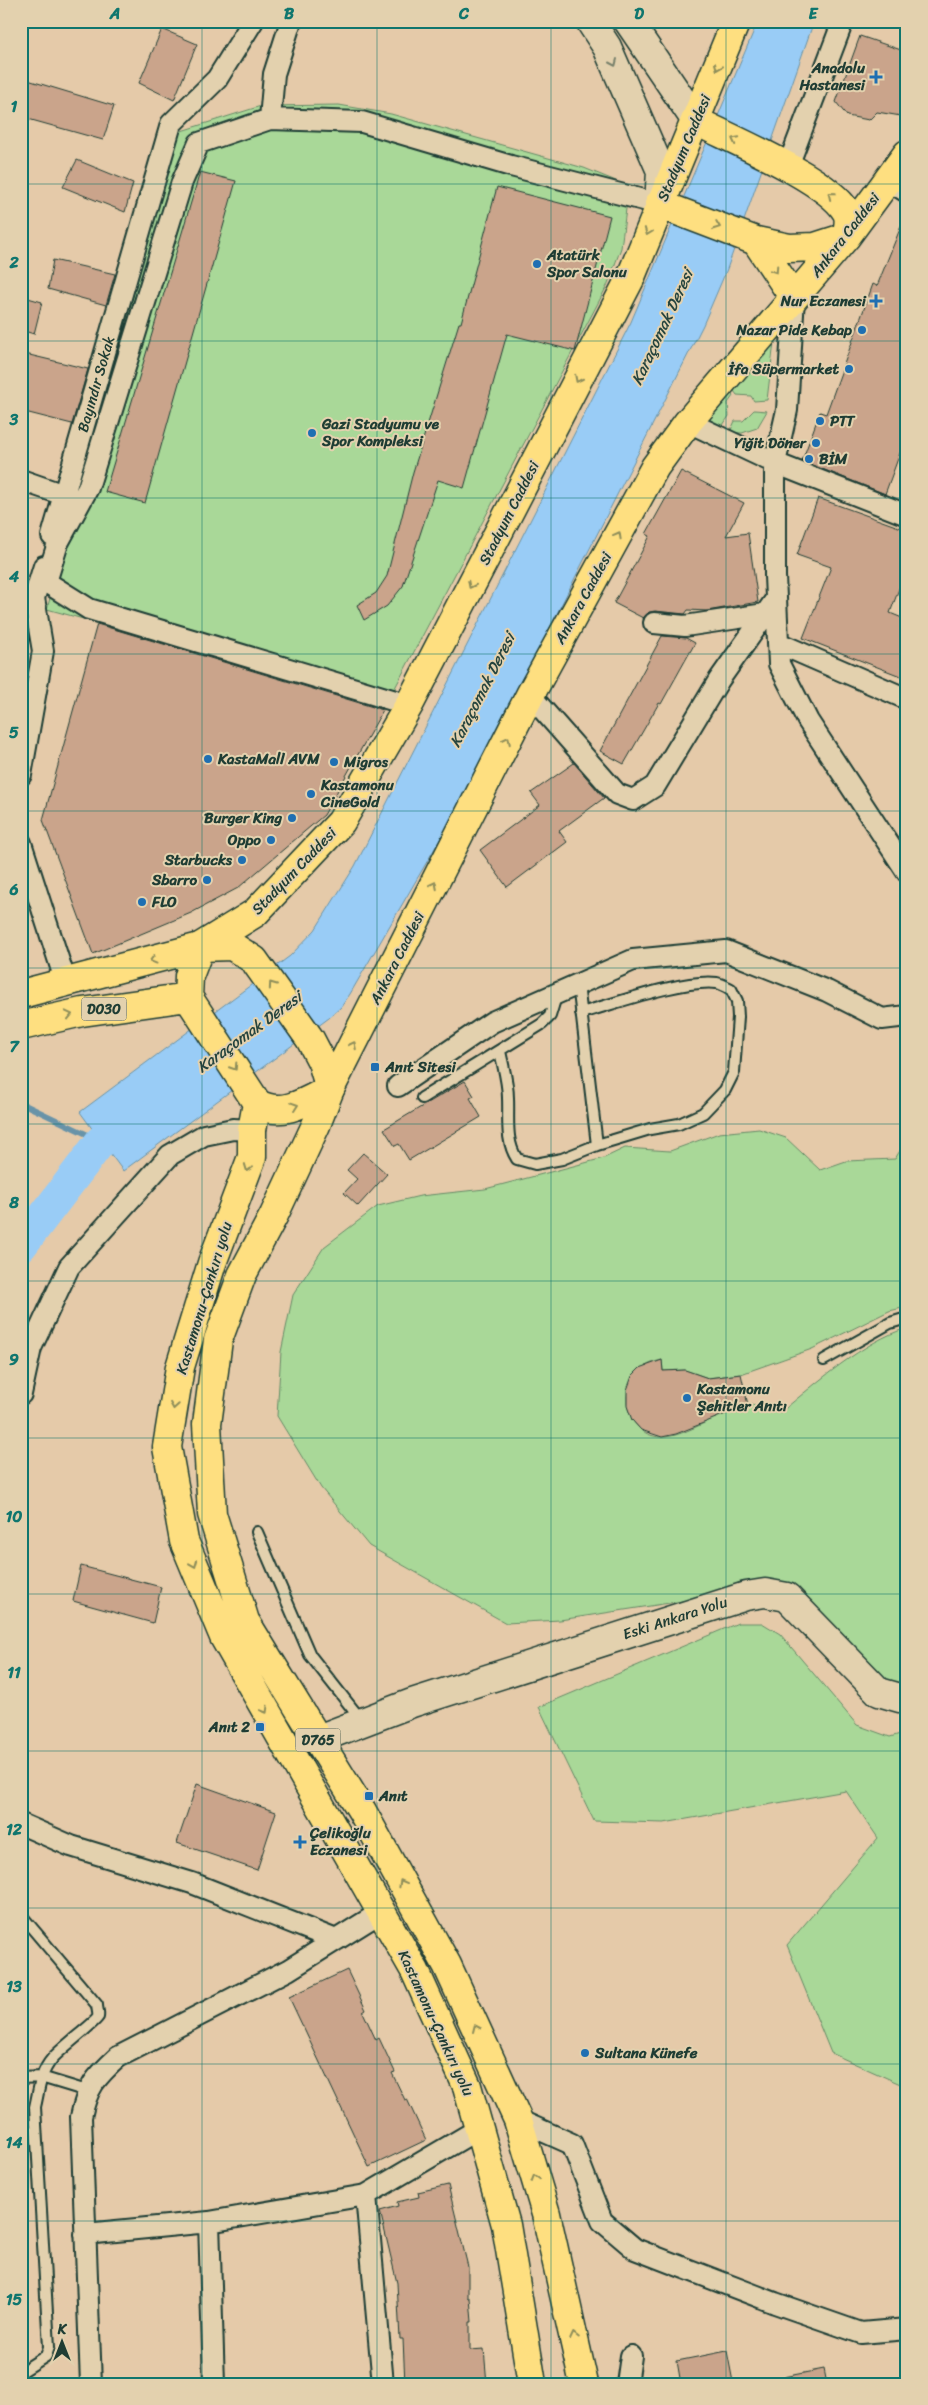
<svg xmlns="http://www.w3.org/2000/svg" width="928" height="2405" viewBox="0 0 928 2405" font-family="Sriracha,sans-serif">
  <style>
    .green { fill: #a9d898; stroke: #648a66 }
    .water { fill: #99ccf6; stroke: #6893a8 }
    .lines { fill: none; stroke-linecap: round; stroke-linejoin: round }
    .stream { stroke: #6893a8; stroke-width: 5.5 }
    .river { stroke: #99ccf6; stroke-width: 32 }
    .building { fill: #caa48b; stroke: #1f3d34 }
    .lane-casing { stroke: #1f3d34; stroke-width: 14 }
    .street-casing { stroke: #1f3d34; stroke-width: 24 }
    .secondary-casing { stroke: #1f3d34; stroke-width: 31 }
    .primary-casing { stroke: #1f3d34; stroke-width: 31 }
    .highway-casing { stroke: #1f3d34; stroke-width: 31 }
    .lane { stroke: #e3d1ae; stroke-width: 10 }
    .street { stroke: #e3d1ae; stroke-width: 20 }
    .secondary { stroke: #e3d1ae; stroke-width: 28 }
    .primary { stroke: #fedf80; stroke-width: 28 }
    .highway { stroke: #fedf80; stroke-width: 28 }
    .oneway { stroke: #77806b }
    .oneway2 { stroke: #8e8e5a }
    .grid { fill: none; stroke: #0f766e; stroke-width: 1; stroke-opacity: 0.55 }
    .poi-dot { fill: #1f6fb2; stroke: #e3d1ae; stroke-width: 2 }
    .labels { text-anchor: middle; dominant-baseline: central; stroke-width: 4; stroke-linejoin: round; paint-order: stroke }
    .shield { fill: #e3d1ae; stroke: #5a6959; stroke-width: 1 }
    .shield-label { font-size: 14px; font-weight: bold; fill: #1f3d34 }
    .poi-label { font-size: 15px; font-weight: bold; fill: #1f3d34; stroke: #e3d1ae; text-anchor: start }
    .street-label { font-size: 15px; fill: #1f3d34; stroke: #e3d1ae }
    .water-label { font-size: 16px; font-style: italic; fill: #25443e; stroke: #e3d1ae }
    .neatline { fill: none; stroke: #0f766e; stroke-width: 2 }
    .grid-label { font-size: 16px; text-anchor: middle; font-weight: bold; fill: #0f766e }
  </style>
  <rect width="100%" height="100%" fill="#e5caa9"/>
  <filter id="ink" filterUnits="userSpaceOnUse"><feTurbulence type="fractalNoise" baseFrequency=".02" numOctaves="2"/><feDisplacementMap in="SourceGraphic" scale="10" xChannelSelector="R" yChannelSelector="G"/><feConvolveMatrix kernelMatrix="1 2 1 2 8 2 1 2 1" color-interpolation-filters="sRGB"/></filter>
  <g filter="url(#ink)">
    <path class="green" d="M339,105l52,9 193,54 32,13 11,20 -6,47 -14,38 -220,417 -340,-94 131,-477 83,-26z
      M774,342l-7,58 -13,1 -3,-5 -14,-1 -8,-11z
      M726,388l7,8 -5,7 1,13 -8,12 -17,-12z
      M754,410l13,1 -10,17 -15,5 -12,-1 5,-11h8z
      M759,1129l27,9 34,32 26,-9 49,-2 12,-20v168l-18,4 -77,38 -71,25 -33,4 -23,-8 -22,1 -1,-11c-52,10 -41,76 -1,77 25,1 62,-28 86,-32 10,-1 24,5 34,7 35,-29 83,-71 126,-84v361l-9,3 -103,-85 -61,-14 -174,27 -54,3 -137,-77 -48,-58 -44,-72 4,-64 12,-57 31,-48 54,-41 42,-10 65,-7 119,-31 21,-10 45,3 49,-18z
      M738,1623h24l18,11 77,91 33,12 17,-5v355l-76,-34 -44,-108 91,-107 -32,-47 -182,32 -70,-2 -55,-114z"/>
    <path class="water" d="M758,21h56l-87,248 -24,56 -243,480 -110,189 -9,13 -12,11 -206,153 -43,-59 210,-156 25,-26 40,-64 276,-544z"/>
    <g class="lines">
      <path class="stream" d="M21,1103l80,38"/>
      <path class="river" d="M21,1246l80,-105 36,-26"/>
    </g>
    <path class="building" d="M162,29l35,15 -23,56 -35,-17z
      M860,36l47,16v65l-30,-5 -8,8 -22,-4 -11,-14z
      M21,78l93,28 -11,34 -82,-23z
      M77,160l56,23 -8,29 -62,-25z
      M200,172l36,9 -91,322 -40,-11z
      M497,187l113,29 -35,135 -68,-17 -43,154 -26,-8 -35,106 -16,20 -23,14 -7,-15 19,-12 11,-17 26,-104 46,-149h2z
      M906,214l1,220 -22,60 -83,-33 18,-49 6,2 47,-130 4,2z
      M53,260l62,14 -9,31 -58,-16z
      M21,296l21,6 -8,32 -13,-4z
      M21,353l67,16 -16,55 -51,-13z
      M681,471l63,32 -18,33 22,-3 10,69 -51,9 -19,-1 -3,4 -30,-3 -6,1 -6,6 -29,-15 36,-67 -4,-2z
      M818,498l89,32v37l-17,46 17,7v47l-4,10 -100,-39 28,-71 -34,-12z
      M97,624l286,86 -59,105 -86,73 -47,25 -98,41 -50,-134z
      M662,636l24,2 9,5 -34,61 -2,-1 -35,61 -24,-13z
      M574,763l30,35 -45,33 8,11 -60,45 -27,-37 60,-45 -9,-12z
      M465,1081l9,15 -4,2 11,19 -72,43 -10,-16 -4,2 -11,-17z
      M363,1153l24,21 -29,32 -14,-13 13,-14 -10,-9z
      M662,1360l1,11 22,-1 23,8 33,-4 7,31 -72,29 -14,3 -21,-7 -9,-10 -5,-14v-16l5,-14 8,-8z
      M81,1566l80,21 -8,36 -80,-22z
      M197,1784l79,28 -19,58 -80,-27z
      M347,1970l19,40 -3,2 13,28 3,-2 16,34 -3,1 13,27 2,-1 19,41 -57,27 -80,-170z
      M448,2185l20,82v31h2l2,24h-2v28l14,-1 3,35h-82l-2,-45h-3l-3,-56 -17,-72 18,-5 -1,-4 22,-5 -1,-5z
      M727,2351l6,31 -52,2 -4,-23z
      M824,2369l3,15h-44v-7z"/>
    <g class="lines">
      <g class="lane-casing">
        <path id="lane" d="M578,984l19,161
          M500,1051c3,15 8,31 8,47 1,20 -3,43 9,61l18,5 27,-5 35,-14 53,-16 29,-5 24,-11 22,-23 9,-18 4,-55 -1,-16 -6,-12c-4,-2 -9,-5 -14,-6 -34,-4 -100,20 -136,30
          M422,1098l120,-74 8,-8 7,-23
          M824,1360l66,-37 17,-5
          M257,1532l53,123 52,66
          M21,1915l76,90c0,4 2,8 1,12 -2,5 -39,33 -46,42 -12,14 -13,31 -17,48l14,240 -3,9 -25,16
          M21,2078l20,-1 46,14"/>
      </g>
      <g class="street-casing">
        <path id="street" d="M270,119l4,-45 17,-53
          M788,166l55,-145
          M888,180l19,12
          M794,298l-7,112 -12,53v113l4,88 29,57 99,151
          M688,422l87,41 132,52
          M21,480l43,15
          M52,536l119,-412 46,-45 36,-58
          M654,623l31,3 80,-12
          M778,643l129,56
          M530,695l87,99 16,6 22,-14 64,-106 57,-81
          M409,705l-320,-96 -43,-27 12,-39 30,-55 94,-306 17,-39 71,-24 92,3 149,44 148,38
          M21,775l22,-124 -9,-53 10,-32
          M21,843l45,140
          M398,1086l94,-64 141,-62 93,-9 101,40 55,28 25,-3
          M21,1394l10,-46 38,-81 101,-112 34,-20 29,-6 19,1
          M21,1824l50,22 121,37 144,57
          M518,2120l54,24 30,77 33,28 140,54 86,30 46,-4
          M366,2195l17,189
          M85,2234l124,-12
          M91,2384l-10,-267c6,-30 15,-40 37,-60l170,-87 93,-58
          M214,2384l-5,-162 157,-27 114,-67
          M627,2384l4,-28"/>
      </g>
      <g class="secondary-casing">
        <path id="secondary" d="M590,21l17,26 54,124 -2,33
          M628,21l68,100
          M318,1739l94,-36 334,-107 19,-3 22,4 92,95 21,6 7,-2"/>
      </g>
      <g class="primary-casing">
        <path id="primary" d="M659,204l97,37 33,7 26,-1 31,-10c2,-9 5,-18 0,-26 -19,-32 -115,-72 -150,-90
          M756,241l38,57
          M200,947l55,-34 86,-91 68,-117 221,-426 106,-258
          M330,1089l200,-394 125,-228 33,-45 158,-185 61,-83"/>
      </g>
      <g class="highway-casing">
        <path id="highway" d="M21,994l179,-47 32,-1 22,14 56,79 12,23 8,27
          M188,997l69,106c24,16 52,-3 73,-14
          M188,997l1,-21 11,-29
          M21,1026l61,-14 106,-15
          M330,1089l-14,36 -42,90 -32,60 -24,65 -11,84 5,90 33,107 117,190 85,154 71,155 28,94 38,170
          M257,1103l-5,27v27l-40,106 -32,104 -13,80 17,94 40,96 191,334 52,115 39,139 26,159"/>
      </g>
      <use href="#lane" class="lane"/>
      <use href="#street" class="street"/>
      <use href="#secondary" class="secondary"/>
      <use href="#primary" class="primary"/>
      <use href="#highway" class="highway"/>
    </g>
    <defs><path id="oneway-chevron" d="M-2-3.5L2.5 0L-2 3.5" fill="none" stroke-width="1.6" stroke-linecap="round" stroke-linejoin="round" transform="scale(1.25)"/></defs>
    <use class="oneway" href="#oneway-chevron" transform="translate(614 63) rotate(66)"/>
    <g class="oneway2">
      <use href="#oneway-chevron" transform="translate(718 67) rotate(112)"/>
      <use href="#oneway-chevron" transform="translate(735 140) rotate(-153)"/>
      <use href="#oneway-chevron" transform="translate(831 195) rotate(-141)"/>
      <use href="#oneway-chevron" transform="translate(717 226) rotate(21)"/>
      <use href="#oneway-chevron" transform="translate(648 232) rotate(111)"/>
      <use href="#oneway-chevron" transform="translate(775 270) rotate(56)"/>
      <use href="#oneway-chevron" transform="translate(578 379) rotate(117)"/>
      <use href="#oneway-chevron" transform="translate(618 535) rotate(-61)"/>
      <use href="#oneway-chevron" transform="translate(471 585) rotate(117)"/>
      <use href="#oneway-chevron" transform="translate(507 740) rotate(-63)"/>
      <use href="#oneway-chevron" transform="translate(434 885) rotate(-63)"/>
      <use href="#oneway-chevron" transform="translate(153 960) rotate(165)"/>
      <use href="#oneway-chevron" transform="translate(272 985) rotate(-125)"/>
      <use href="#oneway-chevron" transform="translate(69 1015) rotate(-13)"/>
      <use href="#oneway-chevron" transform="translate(353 1045) rotate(-63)"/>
      <use href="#oneway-chevron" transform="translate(234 1067) rotate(57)"/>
      <use href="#oneway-chevron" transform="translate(295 1106) rotate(-19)"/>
      <use href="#oneway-chevron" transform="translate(248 1168) rotate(111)"/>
      <use href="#oneway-chevron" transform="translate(174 1406) rotate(99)"/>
      <use href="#oneway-chevron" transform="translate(194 1564) rotate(68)"/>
      <use href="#oneway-chevron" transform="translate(265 1710) rotate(60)"/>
      <use href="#oneway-chevron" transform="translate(402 1883) rotate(-119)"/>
      <use href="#oneway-chevron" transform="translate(476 2028) rotate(-114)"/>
      <use href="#oneway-chevron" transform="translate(535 2178) rotate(-106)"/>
      <use href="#oneway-chevron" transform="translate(574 2336) rotate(-103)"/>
    </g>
  </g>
  <path class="grid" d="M202,21v2363M377,21v2363M551,21v2363M726,21v2363M21,184h886M21,341h886M21,498h886M21,654h886M21,811h886M21,968h886M21,1124h886M21,1281h886M21,1438h886M21,1594h886M21,1751h886M21,1908h886M21,2064h886M21,2221h886"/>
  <g class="poi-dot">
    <path d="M873.5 69.5h5v5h5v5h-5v5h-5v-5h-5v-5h5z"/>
    <circle cx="537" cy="264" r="5"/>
    <path d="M873.5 293.5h5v5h5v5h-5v5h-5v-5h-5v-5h5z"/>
    <circle cx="862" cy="330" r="5"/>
    <circle cx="849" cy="369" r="5"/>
    <circle cx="820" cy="421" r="5"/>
    <circle cx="312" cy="433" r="5"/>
    <circle cx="816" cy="443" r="5"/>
    <circle cx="809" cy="459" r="5"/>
    <circle cx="208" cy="759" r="5"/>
    <circle cx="334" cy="762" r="5"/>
    <circle cx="311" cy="794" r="5"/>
    <circle cx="292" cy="818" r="5"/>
    <circle cx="271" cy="840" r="5"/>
    <circle cx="242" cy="860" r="5"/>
    <circle cx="207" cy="880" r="5"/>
    <circle cx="142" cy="902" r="5"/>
    <rect x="370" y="1062" width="10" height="10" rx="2.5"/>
    <circle cx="687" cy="1398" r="5"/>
    <rect x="255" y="1722" width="10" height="10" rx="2.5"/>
    <rect x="364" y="1791" width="10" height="10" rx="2.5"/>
    <path d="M297.5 1834.5h5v5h5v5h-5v5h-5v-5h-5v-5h5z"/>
    <circle cx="585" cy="2053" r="5"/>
  </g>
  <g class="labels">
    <g class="shield">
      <rect x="81.5" y="997.5" width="45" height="23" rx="4"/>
      <rect x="295.5" y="1728.5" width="45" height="23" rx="4"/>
    </g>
    <g class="shield-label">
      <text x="104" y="1009">D030</text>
      <text x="318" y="1740">D765</text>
    </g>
    <g class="poi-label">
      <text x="865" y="68" text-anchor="end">Anadolu<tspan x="865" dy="17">Hastanesi</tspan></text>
      <text x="547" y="255">Atatürk<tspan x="547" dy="17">Spor Salonu</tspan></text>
      <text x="866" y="301" text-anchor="end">Nur Eczanesi</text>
      <text x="852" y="330" text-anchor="end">Nazar Pide Kebap</text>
      <text x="839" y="369" text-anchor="end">İfa Süpermarket</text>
      <text x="830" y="421">PTT</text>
      <text x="322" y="424">Gazi Stadyumu ve<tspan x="322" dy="17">Spor Kompleksi</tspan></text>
      <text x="806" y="443" text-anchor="end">Yiğit Döner</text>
      <text x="819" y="459">BİM</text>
      <text x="218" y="759">KastaMall AVM</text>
      <text x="344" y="762">Migros</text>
      <text x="321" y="785">Kastamonu<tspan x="321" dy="17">CineGold</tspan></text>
      <text x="282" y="818" text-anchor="end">Burger King</text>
      <text x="261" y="840" text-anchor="end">Oppo</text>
      <text x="232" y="860" text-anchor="end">Starbucks</text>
      <text x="197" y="880" text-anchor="end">Sbarro</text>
      <text x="152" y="902">FLO</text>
      <text x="385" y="1067">Anıt Sitesi</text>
      <text x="697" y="1389">Kastamonu<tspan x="697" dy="17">Şehitler Anıtı</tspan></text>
      <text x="250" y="1727" text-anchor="end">Anıt 2</text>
      <text x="379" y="1796">Anıt</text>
      <text x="310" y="1833">Çelikoğlu<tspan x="310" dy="17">Eczanesi</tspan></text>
      <text x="595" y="2053">Sultana Künefe</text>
    </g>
    <g class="street-label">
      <text transform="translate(684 148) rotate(-67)">Stadyum Caddesi</text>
      <text transform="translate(845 235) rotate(-52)">Ankara Caddesi</text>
      <text transform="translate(96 384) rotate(-74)">Bayındır Sokak</text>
      <text transform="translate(509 513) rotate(-63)">Stadyum Caddesi</text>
      <text transform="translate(583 598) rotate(-61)">Ankara Caddesi</text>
      <text transform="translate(294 871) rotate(-46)">Stadyum Caddesi</text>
      <text transform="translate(397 958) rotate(-63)">Ankara Caddesi</text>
      <text transform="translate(204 1298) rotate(-73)">Kastamonu-Çankırı yolu</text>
      <text transform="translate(675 1618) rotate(-18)">Eski Ankara Yolu</text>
      <text transform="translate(436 2023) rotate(65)">Kastamonu-Çankırı yolu</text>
    </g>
    <g class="water-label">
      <text transform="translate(662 327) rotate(-65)">Karaçomak Deresi</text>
      <text transform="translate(482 690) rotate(-63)">Karaçomak Deresi</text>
      <text transform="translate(249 1032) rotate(-36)">Karaçomak Deresi</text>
    </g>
  </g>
  <rect width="928" height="2405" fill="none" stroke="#e3d1ae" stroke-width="55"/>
  <g transform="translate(62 2342)" stroke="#e3d1ae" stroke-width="4" paint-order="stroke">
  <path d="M0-4L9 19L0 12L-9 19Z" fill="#1f3d34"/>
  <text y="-8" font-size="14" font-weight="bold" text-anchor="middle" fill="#1f3d34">K</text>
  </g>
  <rect x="28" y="28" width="872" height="2350" class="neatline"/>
  <g class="grid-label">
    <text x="115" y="19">A</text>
    <text x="289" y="19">B</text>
    <text x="464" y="19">C</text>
    <text x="639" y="19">D</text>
    <text x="813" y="19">E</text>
    <text x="14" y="112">1</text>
    <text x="14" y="268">2</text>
    <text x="14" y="425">3</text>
    <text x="14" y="582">4</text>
    <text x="14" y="738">5</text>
    <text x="14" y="895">6</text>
    <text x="14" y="1052">7</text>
    <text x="14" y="1208">8</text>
    <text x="14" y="1365">9</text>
    <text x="14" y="1522">10</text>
    <text x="14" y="1678">11</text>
    <text x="14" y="1835">12</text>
    <text x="14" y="1992">13</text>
    <text x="14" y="2148">14</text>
    <text x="14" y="2305">15</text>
  </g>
</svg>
